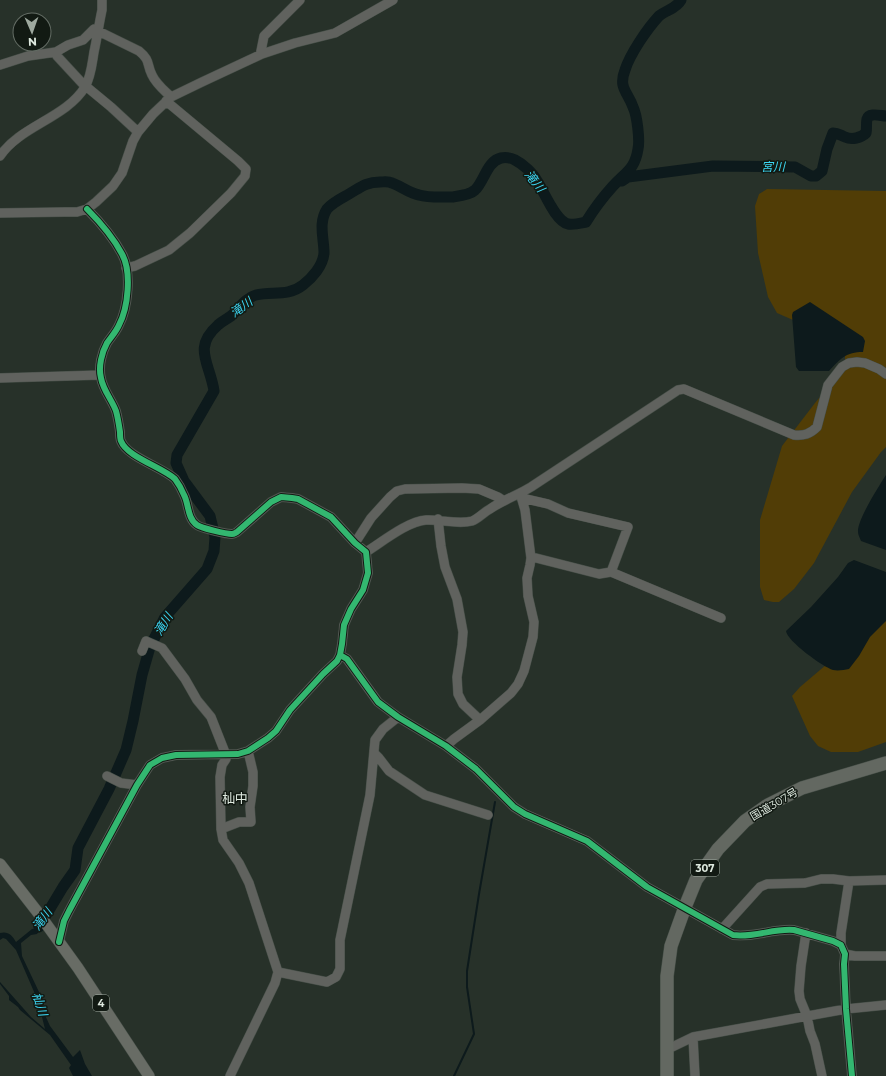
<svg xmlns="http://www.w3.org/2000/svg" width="886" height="1076" viewBox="0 0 886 1076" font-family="Montserrat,'Noto Sans JP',sans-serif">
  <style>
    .green { fill: #513d06 }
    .water { fill: #0d1a1c }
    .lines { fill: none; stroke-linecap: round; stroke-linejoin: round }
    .stream { stroke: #0d1a1c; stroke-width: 2 }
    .river { stroke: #0d1a1c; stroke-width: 11 }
    .minor-casing { stroke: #454e47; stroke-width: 10 }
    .major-casing { stroke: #454e47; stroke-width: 12 }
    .highway-casing { stroke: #454e47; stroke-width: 14 }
    .minor { stroke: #60625e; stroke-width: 9 }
    .major { stroke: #686c65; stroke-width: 11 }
    .highway { stroke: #636861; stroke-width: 13 }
    .cycleway-casing { stroke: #121a13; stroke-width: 8 }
    .cycleway { stroke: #33b770; stroke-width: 6 }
    .labels { text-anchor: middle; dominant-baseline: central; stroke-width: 3; stroke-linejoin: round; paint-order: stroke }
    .shield { fill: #121a13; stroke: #a1aba2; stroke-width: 1 }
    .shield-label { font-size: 10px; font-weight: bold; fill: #dee9df }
    .street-label { font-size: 11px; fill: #dee9df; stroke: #121a13 }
    .water-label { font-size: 12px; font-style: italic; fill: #3cd7f5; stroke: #121a13 }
    .quarter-label { font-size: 13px; fill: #dee9df; stroke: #121a13 }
  </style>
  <rect width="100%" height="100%" fill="#273129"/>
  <path class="green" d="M767,189l119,2v256l-5,5 -29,40 -38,71 -20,26 -15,13h-6l-9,-2 -4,-13v-67l22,-74 33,-43 28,-34 2,-9v-6l-36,-27 -32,-14 -9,-16 -10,-44 -3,-47 4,-12z
    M886,614v128l-28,10h-27l-13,-6 -8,-10 -18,-40 8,-9z"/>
  <path class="water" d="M810,302l53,35 2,4 -2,11c-17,0 -23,7 -34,19h-30l-3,-4 -4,-52 1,-3z
    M886,475v75l-25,-9c-1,-3 -3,-6 -3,-9 -1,-12 21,-46 28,-57z
    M854,560l32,12v49l-16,16 -11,19 -10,13c-5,1 -11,2 -16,1 -10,-3 -46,-29 -47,-39l25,-24 27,-30 10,-14z
    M46,913l1,6 -10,15 -6,1 -10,8 1,13 17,36 6,23 5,11 23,31 7,-7 5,14 7,12h-19l-4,-8 2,-3 -21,-30 -30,-25 -2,-3 -9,-7v-4l-9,-12v-2l31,35 14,12 -7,-28 -22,-51 -10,-11 -3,-1 -3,2v-7c8,-2 12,2 16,9l16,-13 5,-1z"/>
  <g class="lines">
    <path class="stream" d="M454,1076l20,-42 -7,-47v-16l12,-77 16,-92"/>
    <path class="river" d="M622,181l6,-4 85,-11 82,1 16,9h5l6,-5 5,-22 6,-16c5,0 7,2 12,4 7,3 16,1 21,-4 1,-5 0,-10 1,-14 2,-7 14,-3 19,-3
      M39,927l24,-40 12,-17 3,-22 31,-59 17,-39 7,-29 9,-46 8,-28 15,-30 42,-48 7,-18 1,-14 -5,-21 -26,-35 -8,-18 1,-8 37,-64c-4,-28 -22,-43 4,-66 4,-4 9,-6 13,-9 8,-7 14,-18 25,-21 16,-4 32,2 47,-10 9,-7 20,-19 21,-32 0,-15 -6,-30 3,-44 6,-7 15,-11 22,-15 12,-7 17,-12 31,-12 4,0 8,-1 12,1 9,3 17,10 27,12 10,3 23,2 33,2 7,-1 18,-2 23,-7 9,-8 12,-29 26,-32 5,-1 10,0 14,2 8,4 18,13 22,21 7,10 18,40 31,43 6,1 13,-1 18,-2 8,-13 17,-25 27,-36 13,-14 22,-17 25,-37 2,-9 -1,-34 -5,-42 -5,-15 -15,-19 -8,-37 5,-16 22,-41 34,-54 7,-6 17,-7 22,-16"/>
    <g class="minor-casing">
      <path id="minor" d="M56,52l1,4 25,27 29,24 27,25
        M262,54l-1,-3 3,-15 36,-36
        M0,65l28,-9 28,-4 12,-7 15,-5 11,-11 45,22c12,10 7,12 13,24 4,9 13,16 19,22
        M0,156c20,-30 66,-38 85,-69 6,-10 7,-23 9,-35 3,-14 5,-28 8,-42v-10
        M0,213l65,-1h12l10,-3 9,-7 17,-16 9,-13 11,-32 5,-9 15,-18 18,-17 31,-15 60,-28 33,-11 40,-10 58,-33
        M126,268l9,-2 34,-16 21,-17 41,-40 14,-17 1,-7 -8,-8 -72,-60
        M0,378l100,-3
        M522,498l26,6 20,9 60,14 -17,45
        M438,519l3,27 4,21 12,32 6,33 -1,13 -5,32 1,17 5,10 17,16
        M355,543l16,-25 19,-21 7,-6 8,-2 57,-1 17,1 19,8 6,4
        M366,552c16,-10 42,-31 60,-32 14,-1 32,5 46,1 6,-2 12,-9 18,-12 13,-9 28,-14 41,-22l147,-97 6,-1 110,46c10,1 16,-1 23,-8l11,-42 14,-18 7,-4 8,-1 8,1 14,6 7,5
        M531,558h5l63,16 12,-2 110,46
        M142,651l4,-10 16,7 23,31 12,21 14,17 15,38v4l-4,6 -2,12 1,52 2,11 16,23 10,20 29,89 -3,11 -45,93
        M340,655l7,4 31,43 20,15 48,29 30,23 38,38 11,7 62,27 60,46 86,48c21,3 41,-7 61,-5l39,11 8,4 4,9 -1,10 2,45 6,67
        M446,746l8,-7 26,-19 31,-27 7,-9 6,-13 9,-34 1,-15 -6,-26 -1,-18 3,-13 1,-7 -6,-48 -5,-17
        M374,753l5,5 10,13 36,24 63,20
        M107,776l14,7 16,2
        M221,829l18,-7h12l-1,-15 3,-21v-14l-5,-21
        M722,929l38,-42 7,-3 38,-1 16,-4h12l16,2 37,-1
        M806,933l-5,33 -2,25 1,8 7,17 3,15 5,13 7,32
        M59,942l5,-21 5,-10 68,-126 13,-20 12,-7 14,-3 62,-1 10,-3 20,-13 8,-7 14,-21 33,-36 14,-13 3,-6 2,-11 2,-19 7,-16 12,-19 5,-17 -2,-21 -11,-9 -24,-26 -33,-18 -6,-1 -11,-1 -10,5 -34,30c-2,1 -3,2 -5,2 -6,0 -31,-6 -35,-9 -10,-7 -8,-21 -13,-30 -2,-5 -6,-12 -9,-16 -13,-12 -48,-22 -54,-38 -1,-2 -1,-6 -1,-9 -1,-7 -2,-14 -4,-21 -4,-11 -13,-21 -15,-33 -3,-11 1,-26 6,-35 4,-6 9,-11 12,-18 9,-17 13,-53 3,-71 -9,-17 -22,-32 -35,-45
        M841,945v-12l8,-52
        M845,954l10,2h31
        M278,972l49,10 9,-5 4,-8v-29l30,-145 5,-55 8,-11 15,-12
        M693,1037l2,39
        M666,1050l27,-13 153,-28 40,-4"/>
    </g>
    <g class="major-casing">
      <path id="major" d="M0,864l39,50 39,54 71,108"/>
    </g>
    <g class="highway-casing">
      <path id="highway" d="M667,1076v-100l4,-30 14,-39 11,-27 22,-31 27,-28 23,-16 34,-17 84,-25"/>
    </g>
    <use href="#minor" class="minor"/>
    <use href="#major" class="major"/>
    <use href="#highway" class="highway"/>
    <g class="cycleway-casing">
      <path id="cycleway" d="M340,655l7,4 31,43 20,15 48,29 30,23 38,38 11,7 62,27 60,46 86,48c21,3 41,-7 61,-5l39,11 8,4 4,9 -1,10 2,45 6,67
        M59,942l5,-21 5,-10 68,-126 13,-20 12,-7 14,-3 62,-1 10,-3 20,-13 8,-7 14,-21 33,-36 14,-13 3,-6 2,-11 2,-19 7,-16 12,-19 5,-17 -2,-21 -11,-9 -24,-26 -33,-18 -6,-1 -11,-1 -10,5 -34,30c-2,1 -3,2 -5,2 -6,0 -31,-6 -35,-9 -10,-7 -8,-21 -13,-30 -2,-5 -6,-12 -9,-16 -13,-12 -48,-22 -54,-38 -1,-2 -1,-6 -1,-9 -1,-7 -2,-14 -4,-21 -4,-11 -13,-21 -15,-33 -3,-11 1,-26 6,-35 4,-6 9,-11 12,-18 9,-17 13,-53 3,-71 -9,-17 -22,-32 -35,-45"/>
    </g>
    <use href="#cycleway" class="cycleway"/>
  </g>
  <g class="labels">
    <g class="shield">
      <rect x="691" y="860" width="28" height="16" rx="3"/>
      <rect x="93" y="995" width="16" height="16" rx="3"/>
    </g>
    <g class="shield-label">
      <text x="705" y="868">307</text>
      <text x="101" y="1003">4</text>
    </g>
    <g class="street-label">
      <text transform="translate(774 804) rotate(-30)">国道307号</text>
    </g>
    <g class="water-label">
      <text x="773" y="166">宮川</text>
      <text transform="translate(535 181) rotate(52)">滝川</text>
      <text transform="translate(241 307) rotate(-36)">滝川</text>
      <text transform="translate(163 624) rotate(-58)">滝川</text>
      <text transform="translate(42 919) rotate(-53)">滝川</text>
      <text transform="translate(40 1004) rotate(72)">杣川</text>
    </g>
    <g class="quarter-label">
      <text x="235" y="798">杣中</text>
    </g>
  </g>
  <g transform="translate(32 32) rotate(178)"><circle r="19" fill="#121a13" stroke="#646d65"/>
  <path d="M0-3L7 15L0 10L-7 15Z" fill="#9ea99f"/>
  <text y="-6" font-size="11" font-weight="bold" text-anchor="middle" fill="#dee9df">N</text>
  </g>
</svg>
